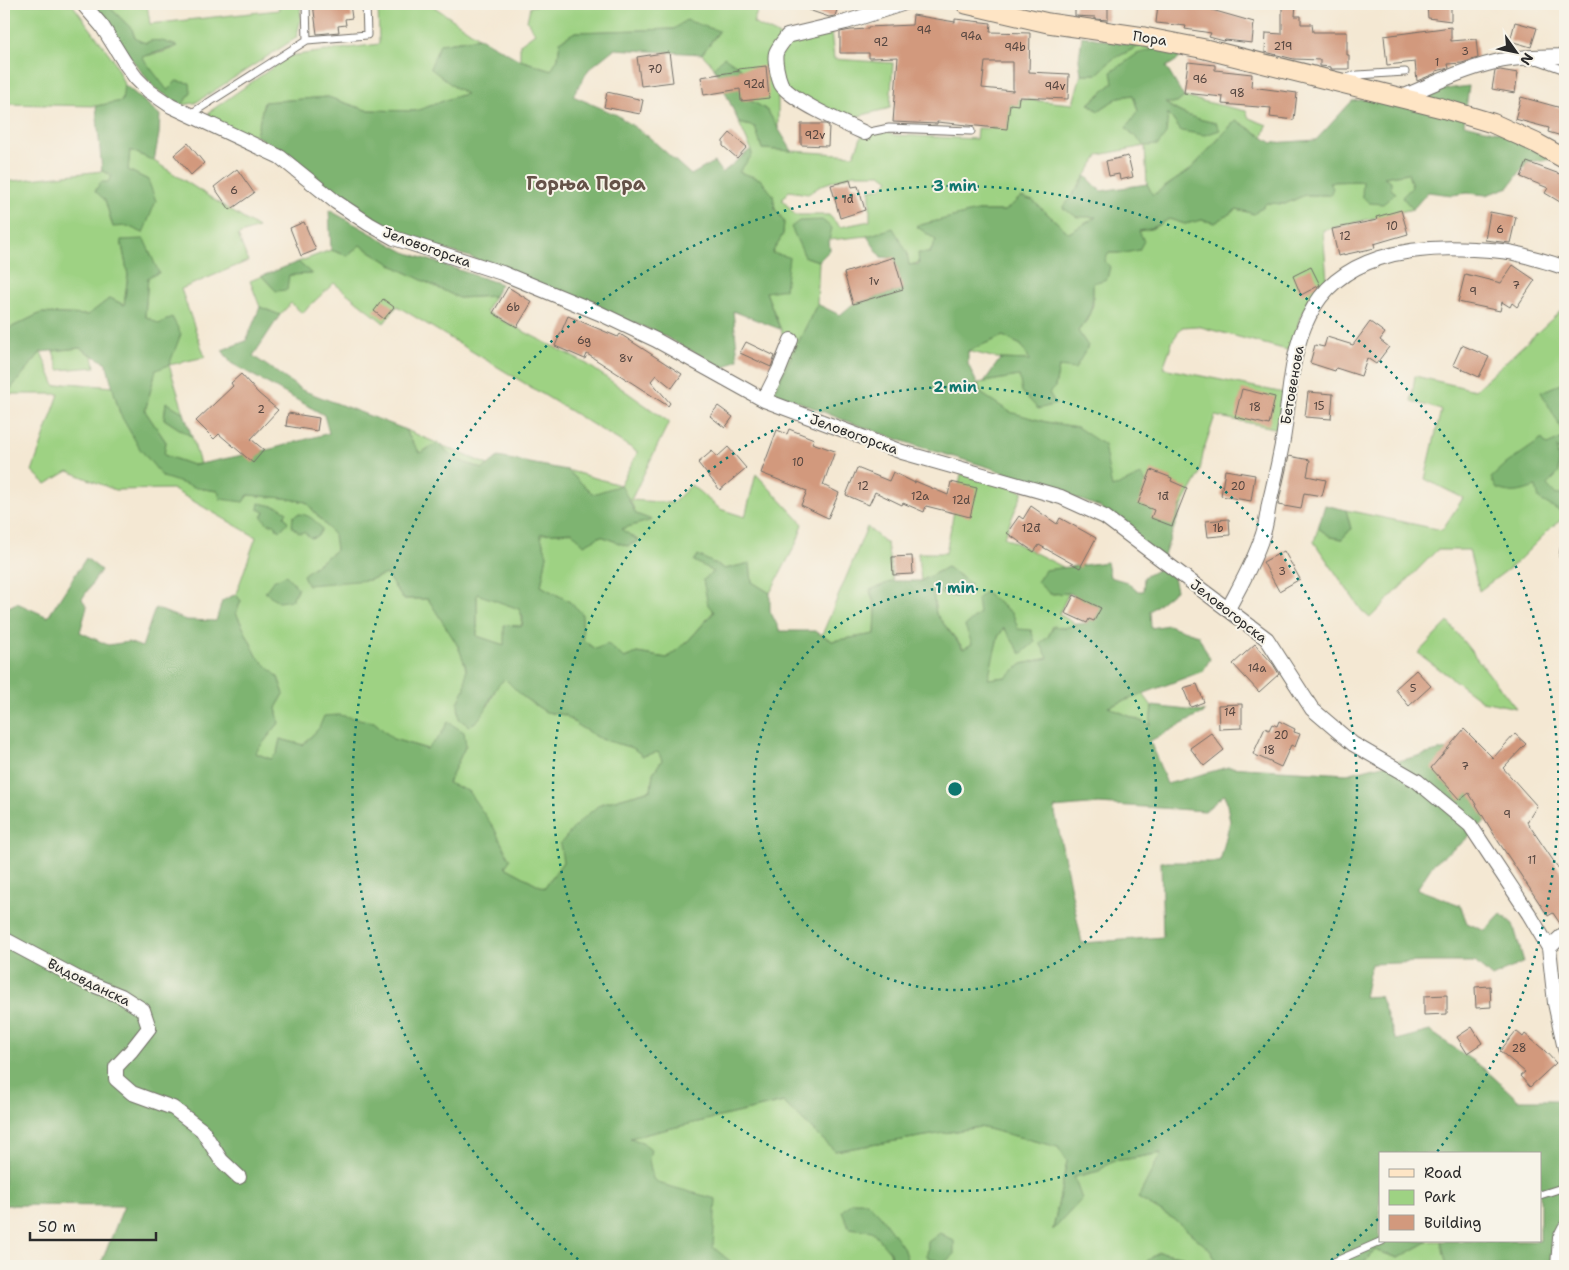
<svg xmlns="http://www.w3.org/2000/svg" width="1569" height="1270" viewBox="0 0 1569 1270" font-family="'Shantell Sans',sans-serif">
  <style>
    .green { fill: #9ed283; stroke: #647e57; fill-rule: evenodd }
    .forest { fill: #7eb471; stroke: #54704e; fill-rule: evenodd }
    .building { fill: #d2997d; fill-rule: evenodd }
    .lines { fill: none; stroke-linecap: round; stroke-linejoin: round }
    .lane-casing { stroke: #716d66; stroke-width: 9 }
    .street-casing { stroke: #716d66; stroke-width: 16 }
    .secondary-casing { stroke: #716d66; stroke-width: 21 }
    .lane { stroke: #fff; stroke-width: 7 }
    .street { stroke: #fff; stroke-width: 14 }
    .secondary { stroke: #fee5c5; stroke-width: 19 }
    .ring { fill: none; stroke: #0f766e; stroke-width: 2.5; stroke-dasharray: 2.5 5 }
    .labels { text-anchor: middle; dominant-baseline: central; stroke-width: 4; stroke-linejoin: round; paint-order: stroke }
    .number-label { font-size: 11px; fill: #554640 }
    .street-label { font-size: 14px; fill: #2b2b2b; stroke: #f7f3e8 }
    .district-label { font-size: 19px; font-weight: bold; fill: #655248; stroke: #f7f3e8 }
    .centre { fill: #0f766e; stroke: #f7f3e8; stroke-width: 2.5 }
    .ring-label { font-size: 15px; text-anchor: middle; font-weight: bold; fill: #0f766e; stroke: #f7f3e8; stroke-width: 4; stroke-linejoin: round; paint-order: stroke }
  </style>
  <rect width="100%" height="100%" fill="#f7f3e8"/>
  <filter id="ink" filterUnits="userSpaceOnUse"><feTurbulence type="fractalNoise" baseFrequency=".02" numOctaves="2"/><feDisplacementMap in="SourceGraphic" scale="10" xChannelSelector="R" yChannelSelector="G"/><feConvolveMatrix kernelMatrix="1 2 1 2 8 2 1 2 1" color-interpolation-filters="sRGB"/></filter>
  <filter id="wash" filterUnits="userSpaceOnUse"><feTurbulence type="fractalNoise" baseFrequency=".0096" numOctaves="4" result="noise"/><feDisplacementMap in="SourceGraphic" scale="20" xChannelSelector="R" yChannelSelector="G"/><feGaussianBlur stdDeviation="1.12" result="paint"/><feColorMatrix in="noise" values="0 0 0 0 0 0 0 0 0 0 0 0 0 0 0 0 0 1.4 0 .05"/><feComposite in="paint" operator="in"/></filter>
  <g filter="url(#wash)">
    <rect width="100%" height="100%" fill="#f4e8d3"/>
    <path class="green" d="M4,4h68l41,55 11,25 -1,17 -27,5 -92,-2z
      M106,4h41l3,20 129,-14 -1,-6h22l1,15 -5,19 -101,65 -13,2 -14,-13 -27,-35 22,-5 13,-5c-10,-4 -20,-10 -30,-4l-6,-2 -5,-3 -3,-9z
      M378,4h52l50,34 -40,6 13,42 14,8 -13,3 -38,14 -50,-1 -38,-13 -64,5 -8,34 -48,-14 1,-10 80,-56 90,-12z
      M544,4h216l-7,19 38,18 40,-10 3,28 59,4 -3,45 -43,11 -69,-32v41l-11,-18 -26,-15 -17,-38 -10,10 -12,-13 17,-22 -45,-3 -99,3 -15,9 -2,17 -6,12 -32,-10v-16l15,-11 -8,-12 3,-14z
      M1139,46l19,2 -45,35 -24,21 9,7 21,-14 14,-2 5,16 30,1 13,19 35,-8c-21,-4 -34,-8 -52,-21l13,1 7,-6 62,14 3,7 18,7 -4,12 -27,-17 -46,50 -37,25 -6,-11 -2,-38 -46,9 -35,53 33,9 -28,16 -36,-32 -12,-4 -16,14h-28l-60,15 19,14c-6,13 -11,23 -27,25l-16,-36 -26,7 -38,4 -37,-13 13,30 14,4 -2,43 -43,88 11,-52 -19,-48 6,-39 11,-19 1,-13 -9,-12 -2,-14 -13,-16 -21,-7 13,-17 -1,-6 -12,-26 16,4 7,22 92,6 8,-20 22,-5 10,5 82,4 1,-11 30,1 3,-25 8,1 1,-6 54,5 8,-30h16l16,-15zM854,174h27l8,6 -8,8 -11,2v31l-30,6 -11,-12h-34l-13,-16 7,-8 19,3 14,-9z
      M130,150l24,11 104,67 -20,7 10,26 -67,28 24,68 -36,8 15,48 -18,-10 -2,16 28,18 8,27 -7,1 -29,-10 2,-13 -21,-31 11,-41 3,-46 -14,-8 3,-39 -27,-37 7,35 -4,30 -14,-7 -21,17 -48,-2 -37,18v-149l98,-11 10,4c-10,21 -5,31 1,52l35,-47 -20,-10z
      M1408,173l4,14 -9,10 10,12 -90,21 4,50 -27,37 -9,34 -94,-25 -15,1 -9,13 -10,28 121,25 -5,36 -64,-13 -11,33 -5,27 -17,30 -17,1 -53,-19 -35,-61 -31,-5 -36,-9 -28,-19 -4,-11 41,-7 36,27 -6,-10 6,-6 4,-20 19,-36 9,-11 6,-15v-23l15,-29h17l14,-22 12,-2 18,-10 16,5 17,-4 13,3 22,-14 17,5 13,-11 18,1 20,-9h25l-2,-13 35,-1 28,8 -7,-12z
      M360,245l39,24 60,29 35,-2 -8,16 101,52 82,58 -38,78 42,3 18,-18 29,24 25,8 11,-43 47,50 -6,18 -27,51 -18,-11 -2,-19 -25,6 -27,-13 -3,5 20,11 -1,39 -25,29 -22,18 -30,-5 -13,5 -29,-8 -12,-10 -13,-38 -29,-16 6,-31 -7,-21 32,-2 29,4 26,10 12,-5 -19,-12 31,-9 -15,-6 -6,-14 -37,-6 -26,-24 53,15 18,-33 -241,-146 -13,17 -50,-40 -32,30 -11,-10 -11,12 -20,-8 -10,-26 12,-5 14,15 13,-16 22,-1 -13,-12 33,-12 17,6z
      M1565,307v210l-13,10 -38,38 -35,26 -10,-41h-32l-67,68 -8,-7 -48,-69 4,-14 13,9 11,2 9,-10 -5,-19 96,20 21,-32 -38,-19 16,-69 -30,-9 4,-25 60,14z
      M1003,336l18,9 9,15 -30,-1 -32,-8z
      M80,348l13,8 2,11 -36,3 -6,-19z
      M41,352l14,34 14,-3 44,4 7,27 77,74 21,3 25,11 5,-7 36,3 22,4 29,33 1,15 -33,25 66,5 17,-6 17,25h25c15,23 46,61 37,90 -2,5 -5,10 -7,14l30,3 10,-22 7,-5 18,18 23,15 19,3 15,12 21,12 32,9 10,8 15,-5 4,9 -9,13 -2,17 -51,14 -37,58 -19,26 -39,-21 -11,-39 -10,-12 -36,-33 18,-38 -18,-23 -8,14 -12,13 -35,-10 -19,-17 -55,6 -16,17 -23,-6 -3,14 -6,6 -16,-6 24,-30 -3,-15 8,-14 -6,-17 -21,-21 -21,-43 5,-12 -5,-7 20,-57 -84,-48 -57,1 -47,-19 -22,13 -14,-13 27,-77h-53z
      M404,429l84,36 -5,4 -29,-10 -16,-16 -18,10z
      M961,474l62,17 -19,46 61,31 -19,2 4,24 19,-1 -10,21 17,10 -11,4 -12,-2 -5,11v21l-26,6 -15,13 -20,2 11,-42 6,-9 14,1 -40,-30 1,15 -7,30 -8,5 -28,-35 -3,-22 23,5 14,-13 -23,-17 -26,14 -3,-28h28z
      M867,527l20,17 6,37 -23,10 6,19 -1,24 -43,7 -10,-6z
      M477,593l42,16c9,17 -3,24 -15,36l-27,-9z
      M1448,622l68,86 -34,-7 -64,-48z
      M1143,694l9,12 -2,19 -42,-18z
      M784,1102l51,49 145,-24 78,20 9,14 -14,68 21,-52 25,-6 13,-10 16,-2 34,-6 -24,45 36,21 35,30 11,17h-35v-9l-26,-5 -18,14h-472l-40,-128z
      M1429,1241h12l6,25h-86l14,-16 23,8z"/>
    <path class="forest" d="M89,4h17l26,25 3,9 5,3 6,2c10,-6 21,0 32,3l-36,11 26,34 8,-10 14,2 1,10 -9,12 -28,-17z
      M686,20l33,11 -17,23 -88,-5 -25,20 -16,27 44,19 32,22 42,38 23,-13 8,11 29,-24 1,6 -13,17 21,7 13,16 2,14 9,12 -1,13 -11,19 17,4 -4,32 -19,3 14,37 -47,-18 5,48 -14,9 -68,-36 -186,-75 -86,-25 -102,-82 -26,-14 8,-34 64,-5 38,13 50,1 38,-14 12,-3 -13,-8 -23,-18 10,-24 40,-6 40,22 31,10 7,-12 2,-17 15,-9 99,-3z
      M1082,36l57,10 -26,13 -16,15h-16l-2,-15z
      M1158,48l20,2 1,9 -13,8 18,30 -7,6h-12c16,12 32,16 51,20l4,7 -15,5 -24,-4 -13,-18 -2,21 -8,11 -13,1 -19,-18 12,-17 -5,-16 -14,2 -21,14 -9,-7 24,-21 -2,-11 26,-18z
      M724,57l27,18 -10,20 26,15 25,41 -30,-2 -7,-22 -16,-4 -25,-56z
      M124,84l36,31 -1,19 -5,27 -24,-11 -2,20 20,10 8,21 -13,32 -16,-7 -14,1 -8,-27 -10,-9 6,-9h7l4,-7 -10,-4 -6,-65 26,-5z
      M1469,86l-5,38 101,24v10l-38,4 -18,25 -23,8 -18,-2 -16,2 -24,-3 -15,17 -11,-12 10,-10 -4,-14 -24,4 7,4v8l5,4 -13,11 -14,-1 -7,-7 1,-15 -34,1 4,6 -3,7h-25l-20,9 -18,-1 -13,11 -17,-5 -22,14 -13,-3 -17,4 -16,-5 -18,10 -12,2 5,10 -5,9 -14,3h-17l-3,8 5,6 -3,12 -14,4c0,22 0,30 -15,48l10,15 -13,23 -16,-2 -4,20 -6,6 7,11 -18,5 -16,-17 -3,-16 -35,6 16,-23 30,1 -9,-15 -18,-9 -35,15v13l14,30 28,18 36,10 31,5 27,18 8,43 29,-13 24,32 17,-1 -23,63 13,5 4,16 -26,21 1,17 17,-3 30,10 12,24 -7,12 -95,36 42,18 2,-19 53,6 -55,29 17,43 61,-17 119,7 99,-25 15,30 33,34 -31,29 -29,21 -17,26 43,16 7,18 18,8 16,-17 12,10 11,38 -32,15 -17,-15h-54l-50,2 -7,33 16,-1 16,44 34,-9 56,39 32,30h47v166h-118l-6,-25h99v-87h-160v87h49l-31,17 -23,-8 -14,16h-141l-11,-17 -35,-30 -36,-21 23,-45 -33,6 -16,2 -13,10 -25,6 8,22 -29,31 14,-69 -9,-14 -78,-20 -145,24 -52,-49 -153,36 12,4 9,7 -2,11 4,19 8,5 55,15 -3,48 18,15 3,4h-634l24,-60 -120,-1v-596l13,-6 31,14 38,-59 15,12 -19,29 5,8 -7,25 28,13 20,-3 14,5 13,-39 31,12 30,1 6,-20 14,-7 5,7 -5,12 21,43 21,21 6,17 -8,14 3,15 -24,30 16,6 6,-6 3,-14 23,6 16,-17 5,-12 15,-1 35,7 19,17 34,10 13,-13 8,-14 16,10 2,13 -18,38 20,8 26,37 16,32 -5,7 39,21 19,-26 -3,-18 18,-21 22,-19 51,-14 2,-17 9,-13 -4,-8 -15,4 -10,-8 -32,-9 -21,-12 -15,-12 -19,-3 -23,-15 -18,-18c-18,13 -14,36 -36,47l-10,-7 -1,-16 7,-15 1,-21 -8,-21 -30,-47h-25l-17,-25 -17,6 -62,5 -4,-10 33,-25 -2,-15 -28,-33 -22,-4 -36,-3 -5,7 -23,-3 -2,-8 -21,-3 -34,-11 -23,-28 -20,-35 -14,-51 -26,-15 -39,4 -37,45v-66l37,-18 47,2 22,-17 14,7 4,-30 -7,-35 23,-1 15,34 -11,4 -3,39 14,8 13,-7 9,17 -12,31 -13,5 -11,41 21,31 -2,13 29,10 7,-1 71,-15 58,-16 -5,-18 -93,-52 -9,-13 24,-9 14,-34 20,8 -27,41 49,34 102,39 16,24 18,-10 16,16 29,10 15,-12 69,13 26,24 28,-9 15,29 16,6 -31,9 18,12 -12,5 -26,-10 -17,9 -12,-13 -32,2 7,21 -6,31 29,16 12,11 1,27 12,9 13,-5 16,14 13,-5 30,5 22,-18 25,-28 -6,-7 -5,-25 11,-8 -20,-11 4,-6 27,14 25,-6 2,19 18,11v18l10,20h35l17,10 43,-7 1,-24 -6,-20 23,-9h28l26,-14 24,17 -15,13 -23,-5 3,22 27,35 9,-5 -7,-18 14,-12 -2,-15 8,-7 28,22 5,15 13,1 4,12 -14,12 -17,-26 -6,9 -10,42 18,-2 16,-13 26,-6 -8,-15 8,-6 6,-11 11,2 11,-4 11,-1 2,-4 5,2 6,-13 -31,-15 -19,1 -13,-12 8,-12 62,-8 3,15 17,5 10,9h6l1,-14 15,-8 -59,-62 -112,-40 -71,-21 -71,-25 -72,-29 43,-88 23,11 13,-11 50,-15 -9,-31 -13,-1 -14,-21 26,-8 14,24 2,13 10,-1 -1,-11h12l6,-13 -20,-14 61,-15h28l16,-14 12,4 36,32 27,-16h-19l-14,-9 23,-32 15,15 46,-7 6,11 37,-25 46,-50 36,23 44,-3 36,-39zM477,594l42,15 4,8 -1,9 -18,-1v20l-27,-9zM1225,794l5,27 -10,41h-59l2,75 -81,6 -28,-135 45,-4 106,7z
      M329,210l76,42 96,32 -7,12 -35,2 -60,-29 -39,-24 -12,11 -17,-6z
      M822,220l10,8 -3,12 1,10 -11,11 -14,-4 -14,-30 8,-6z
      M298,262l14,12 -23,1 -2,15 -11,1 -14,-15z
      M1565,382v73l-8,-8 2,26 -12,12 9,10 9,-2v20l-9,-4 -17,-10 -3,-12c-17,5 -21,8 -39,2l-6,-11 15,-14 36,-25 5,6 18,-8 -10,-20 -14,-25z
      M166,402l18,11 8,24 -28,-18z
      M259,503l20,4 8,5 -3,4 4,6 -8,9 -5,-4v-3h-7l-6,-7 3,-5 -7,-3z
      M1325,505l21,5 5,19 -9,10 -11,-2 -13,-9z
      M298,514c11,0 17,6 24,15l-4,7 -7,2 -7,-6 -4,1 -8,-6 1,-10z
      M286,575l12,13 -6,12 -13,2 -14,-10 8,-11z
      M852,1202h15l12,12 24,33 6,19 -17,-1 -2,-13 -18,-21 -23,-3 -7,-17z
      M940,1233l14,8v13l-10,9 -17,-6 1,-15z
      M1159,1252l26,5v9h-44z"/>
    <g id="blocks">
      <path class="building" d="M313,4h37l2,14 -7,1 1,6 -8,1 1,6 -22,2z
        M797,4h42l-4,12 -6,1 -32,-11z
        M1075,4h33v16l-13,-1v-2l-20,-1z
        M1158,4h55l-1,6 42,12 -2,21 -27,-3 -1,1 -15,-4 2,-4 -26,-4 1,-3 -30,-3z
        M1282,4h14l-1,12h6v8h11l1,8h34v23h2v14h-18v-2l-11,-1v-6l-26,-1 -29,-7 1,-19 16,1z
        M1427,4h24v17l-23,-3z
        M913,15l42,7v-3l36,4 -1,9 40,1 -1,39 40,2 -1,25 -49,-2 -1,8 -8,-1 -3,25 -70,-7v2l-44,-2 5,-65 -29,1v-5h-29v-21l11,-2 17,-1v-2l44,-2zM985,62h28v29l-31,-3z
        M1515,22l22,6 -6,19 -21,-6z
        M1451,27v14l25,-2 2,19 -16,5 -14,1 1,4 -13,3v2l-19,8 -2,-19 -28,3 -3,-29z
        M669,52l4,30 -32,4 -4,-29z
        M1188,62l27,3v5l37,4 -1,13 46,6 -3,27 -24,-3 1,-9 -49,-4 1,-7 -39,-4z
        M766,66l3,32 -28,3 -1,-12 -36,6 -3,-18 38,-6 -1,-2z
        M1500,70l18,3 -3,20 -23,-4 3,-18z
        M607,92l36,8 -3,14 -36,-7z
        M1521,97l44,12v28l-17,-5 1,-4 -34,-9z
        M801,124h25l3,2 -1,20 -27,-1z
        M730,133l17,14 -10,11 -14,-12v-5z
        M188,143l16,20 -13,12 -17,-20z
        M1128,156l5,21 -13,3 -1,-6 -10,2 -3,-15z
        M1527,162l38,14v29l-20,-12 3,-5 -27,-11z
        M237,169l17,24 -24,17 -16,-23z
        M850,180l2,7 6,-1 7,24 -25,8 -9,-33z
        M1401,210l7,24 -34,10 1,4 -37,8 -6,-27 45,-9 -1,-3z
        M1490,212l26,5 -6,26 -25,-3z
        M304,222l12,28 -15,6 -11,-28z
        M894,257l9,32 -50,15 -9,-31z
        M1513,265l22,15 -18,27 -5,-4 -2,4 -8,-5 -2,9 -42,-9 7,-28 36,9z
        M1311,267l9,18 -19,10 -8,-19z
        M508,287l24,15 -15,25 -24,-14z
        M383,299l11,8 -10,12 -10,-8z
        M568,316l50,21 2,-3 62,40 -10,14 -16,-13 -5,6 19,22 -2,3 -81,-52 -2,5 -30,-13z
        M1370,322l15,11 -5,7 9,7 -13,17 -9,-6 -6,18 -25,-8 -1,3 -25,-8 5,-18 9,2 3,-10 26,8z
        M746,342l29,14 -4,11 -31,-14z
        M1462,345l27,12 -10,20 -26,-12z
        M241,374l17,19 20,17 -27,29 13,11 -11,13 -34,-29 -5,5 -18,-18 37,-35 -2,-3z
        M1242,389l33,8 -6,28 -34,-8z
        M1308,392l25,2 -2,25 -26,-2z
        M718,406l15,11 -8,11 -15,-12z
        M288,413l31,5 -2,13 -31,-5z
        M789,429l25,10 -2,4 23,8 -12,34 16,8 -11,25 -27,-13 6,-14 -46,-18 16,-43 10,4z
        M728,447l18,21 -26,22 -22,-27 14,-12 5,6z
        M1289,456l21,4 -3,16 19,4 -4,16 -18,-3 -3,16 -23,-4z
        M857,468l32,13 4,-9 22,11v-2l33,14 3,-13 26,6 -7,29 -44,-11 -2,6 -21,-9 -1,2 -27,-13 -6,13 -23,-10z
        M1151,470l21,8 -1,3 16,7 -15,38 -21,-8 3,-8 -16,-6z
        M1225,470l30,5 -4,26 -30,-5z
        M1031,506l26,18 3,-6 36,20 -16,30 -41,-23 -5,7 -27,-19 12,-17 4,3z
        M1229,519l1,16 -22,2 -2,-16z
        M1284,551l16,28 -21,12 -16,-29z
        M912,556l1,18 -20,1 -1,-18z
        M1074,595l27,13 -7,13 -5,-2 -2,4 -22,-10z
        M1255,644l18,20 6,10 -20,18 -26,-28z
        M1416,670l15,16 -22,20 -14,-17z
        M1197,684l7,18 -13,5 -8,-19z
        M1242,704v24l-23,1 -1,-24z
        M1279,721l16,8 -1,3 6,2 -5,13 -4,-2 -10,22 -28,-13 12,-26 4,2 3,-6 5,2z
        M1464,729l29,29 22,-24 11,10 -23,24 34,38 -10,16 38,56v46l-4,1 -8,-12 -5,3 -50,-75 -29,-48 -9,7 -29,-32z
        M1211,733l13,17 -20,16 -14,-18z
        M1490,986l1,21 -15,1 -1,-21z
        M1447,995v19l-23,1v-19z
        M1472,1027l10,16 -15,10 -10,-16z
        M1516,1031l7,6 2,-3 19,16 12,13 -26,24 -10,-11 5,-4 -25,-21z"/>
    </g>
  </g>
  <g filter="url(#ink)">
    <use href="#blocks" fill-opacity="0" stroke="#716d66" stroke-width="1"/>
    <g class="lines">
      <g class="lane-casing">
        <path id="lane" d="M306,4l1,36
          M1537,60l28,10
          M1346,78l12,-3 47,-3
          M189,115l118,-75 60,-5 -1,-31
          M865,133l24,-5 82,3
          M1565,544l-2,12 2,5
          M1540,1195l25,-8
          M1332,1266l2,-4 48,-21"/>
      </g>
      <g class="street-casing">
        <path id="street" d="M83,4l19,22 23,37 11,15 13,13 22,15 109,51 56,45 33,22 25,14 108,35 97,40 57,27 108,60 138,52 159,45 44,20 162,122 45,70 41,35 64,37 53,44 59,89 20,34 6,55 10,46
          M1400,98c31,-13 62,-28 95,-36 23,-6 47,-5 70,-6
          M865,133c-18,-8 -75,-33 -84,-49 -3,-7 -7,-24 -5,-31 2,-6 8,-12 11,-17l59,-14 56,-18
          M764,400l15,-30 12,-30
          M1228,609c12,-23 26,-47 34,-72 4,-10 5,-22 7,-33 5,-20 9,-39 13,-59 8,-43 7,-90 27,-129 29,-61 104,-71 164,-67 15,1 31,1 45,5 16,4 32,8 47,14
          M4,939l77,41 40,16 22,14 6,18 -18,23 -15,16v12l16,14 41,15 29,22 19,30 18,17
          M1549,948l16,-15
          M1558,1266l2,-28 5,-10"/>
      </g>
      <g class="secondary-casing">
        <path id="secondary" d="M966,4l82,19 96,14 61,12 237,59 50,15 44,20 29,16"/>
      </g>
      <use href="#lane" class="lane"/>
      <use href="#street" class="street"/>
      <use href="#secondary" class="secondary"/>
    </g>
  </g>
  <g class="ring">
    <circle cx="955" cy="789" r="201"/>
    <circle cx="955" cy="789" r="402"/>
    <path d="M1378 1219A603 603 0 0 1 1326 1264M584 1264A603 603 0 1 1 1437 1152"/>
  </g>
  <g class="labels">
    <g class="number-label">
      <text x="924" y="30">94</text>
      <text x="971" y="36">94a</text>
      <text x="881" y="42">92</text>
      <text x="1283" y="46">219</text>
      <text x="1015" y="47">94b</text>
      <text x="1465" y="51">3</text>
      <text x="1437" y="62">1</text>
      <text x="655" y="69">70</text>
      <text x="1200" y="79">96</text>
      <text x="754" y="84">92d</text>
      <text x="1055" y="86">94v</text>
      <text x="1237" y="93">98</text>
      <text x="815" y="135">92v</text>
      <text x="234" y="190">6</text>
      <text x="848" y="199">1d</text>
      <text x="1392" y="226">10</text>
      <text x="1500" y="229">6</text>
      <text x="1345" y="236">12</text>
      <text x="874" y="281">1v</text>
      <text x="1516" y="285">7</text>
      <text x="1473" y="291">9</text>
      <text x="513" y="307">6b</text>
      <text x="584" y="340">6g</text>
      <text x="626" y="358">8v</text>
      <text x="1319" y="406">15</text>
      <text x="1255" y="407">18</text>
      <text x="261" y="409">2</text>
      <text x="798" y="462">10</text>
      <text x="863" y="486">12</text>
      <text x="1238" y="486">20</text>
      <text x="920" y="496">12a</text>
      <text x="1163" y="496">1đ</text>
      <text x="961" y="500">12d</text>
      <text x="1031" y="528">12đ</text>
      <text x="1218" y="528">1b</text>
      <text x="1282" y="571">3</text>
      <text x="1257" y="668">14a</text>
      <text x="1413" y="688">5</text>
      <text x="1230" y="712">14</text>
      <text x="1281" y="735">20</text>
      <text x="1269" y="750">18</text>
      <text x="1465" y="766">7</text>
      <text x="1507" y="814">9</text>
      <text x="1532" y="860">11</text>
      <text x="1519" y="1048">28</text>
    </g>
    <g class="street-label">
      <text transform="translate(1150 38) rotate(9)">Пора</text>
      <text transform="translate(427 247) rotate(20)">Јеловогорска</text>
      <text transform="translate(1292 385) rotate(-80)">Бетовенова</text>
      <text transform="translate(854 434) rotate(20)">Јеловогорска</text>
      <text transform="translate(1229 611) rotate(38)">Јеловогорска</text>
      <text transform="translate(89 982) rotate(26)">Видовданска</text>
    </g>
    <g class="district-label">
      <text x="586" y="183">Горња Пора</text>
    </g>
  </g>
  <circle cx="955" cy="789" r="8" class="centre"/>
  <g class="ring-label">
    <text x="955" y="191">3 min</text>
    <text x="955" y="392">2 min</text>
    <text x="955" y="593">1 min</text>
  </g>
  <rect width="1569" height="1270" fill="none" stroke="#f7f3e8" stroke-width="20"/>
  <rect x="1379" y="1152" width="162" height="90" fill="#f7f3e8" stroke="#a5a39c"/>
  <rect x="1389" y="1169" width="25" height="8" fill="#fee5c5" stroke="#a5a39c"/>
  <text x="1424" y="1178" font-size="15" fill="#2b2b2b">Road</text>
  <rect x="1389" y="1190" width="25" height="15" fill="#9ed283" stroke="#a5a39c"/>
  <text x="1424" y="1202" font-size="15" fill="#2b2b2b">Park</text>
  <rect x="1389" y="1215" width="25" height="15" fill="#d2997d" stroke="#a5a39c"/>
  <text x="1424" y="1228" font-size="15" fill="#2b2b2b">Building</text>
  <g transform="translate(1516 52) rotate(123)" stroke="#f7f3e8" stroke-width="4" paint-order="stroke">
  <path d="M0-4L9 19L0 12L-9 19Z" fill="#2b2b2b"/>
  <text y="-8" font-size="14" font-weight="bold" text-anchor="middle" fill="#2b2b2b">N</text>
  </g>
  <path d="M30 1232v8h126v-8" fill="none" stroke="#2b2b2b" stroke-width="2.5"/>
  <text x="38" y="1232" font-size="15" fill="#2b2b2b" stroke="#f7f3e8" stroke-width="4" paint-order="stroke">50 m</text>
</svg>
